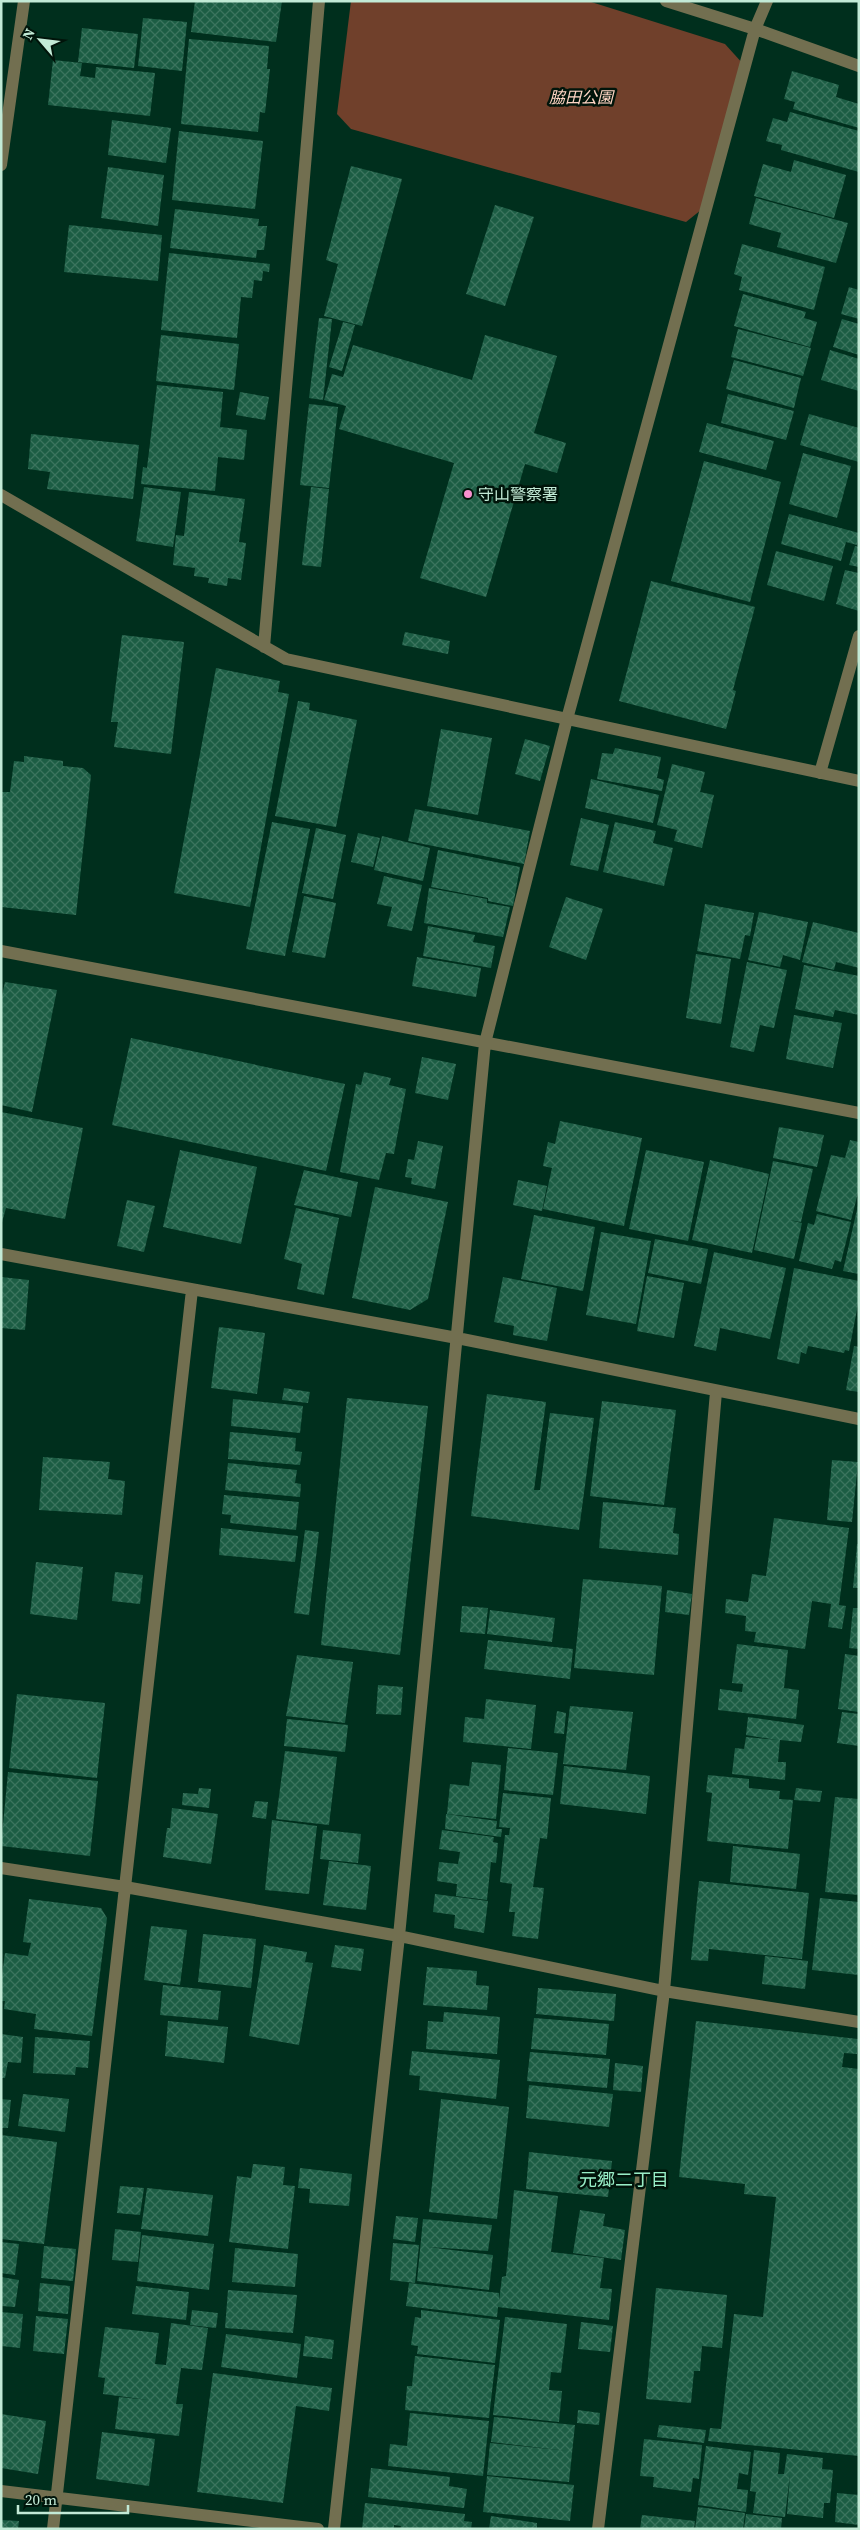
<svg xmlns="http://www.w3.org/2000/svg" width="860" height="2530" viewBox="0 0 860 2530" font-family="'Source Serif 4','Noto Sans JP',serif">
  <style>
    .park { fill: #70402b }
    .building { fill: url(#building-cross-hatch) }
    .lines { fill: none; stroke-linecap: round; stroke-linejoin: round }
    .minor { stroke: #726f50; stroke-width: 12 }
    .poi-dot { fill: #f790cf; stroke: #00140a; stroke-width: 2 }
    .labels { text-anchor: middle; dominant-baseline: central; stroke-width: 5; stroke-linejoin: round; paint-order: stroke }
    .park-label { font-size: 16px; font-style: italic; fill: #fed5c4; stroke: #00140a }
    .poi-label { font-size: 16px; fill: #c2ead6; stroke: #00140a; text-anchor: start }
    .neighbourhood-label { font-size: 18px; fill: #98edc6; stroke: #00140a }
  </style>
  <defs>
    <pattern id="building-cross-hatch" width="8" height="8" patternUnits="userSpaceOnUse" patternTransform="scale(1.25)"><rect width="8" height="8" fill="#1c5d44"/><path d="M0 0l8 8M0 8l8-8" fill="none" stroke="#3b745e"/></pattern>
  </defs>
  <rect width="100%" height="100%" fill="#002f1d"/>
  <path class="park" d="M351,1h237l137,43 19,21 -38,141 -20,16 -335,-93 -14,-15z"/>
  <path class="building" d="M195,1h87l-6,41 -85,-10z
    M143,18l44,4 -5,49 -44,-5z
    M82,28l56,6 -4,34 -56,-6z
    M189,39l80,7 -2,23h3l-5,44 -5,-1 -2,20 -77,-8z
    M53,60l29,3 -2,13 15,2 1,-11 59,6 -5,43 -102,-11z
    M792,71l47,14 -3,12 23,7v24l-66,-19 2,-7 -11,-3z
    M790,112l69,19v41l-78,-22 1,-5 -16,-4 7,-23 14,4z
    M112,120l59,8 -5,35 -58,-8z
    M179,131l84,10 -8,68 -83,-9z
    M794,160l52,15 -12,43 -80,-22 9,-32 28,8z
    M351,166l51,13 -40,147 -38,-10 14,-52 -12,-4z
    M108,167l56,8 -6,51 -57,-8z
    M756,198l92,25 -12,40 -59,-16 4,-14 -32,-9z
    M495,205l39,12 -29,89 -39,-12z
    M175,209l84,10 -1,7h9l-3,24h-7l-1,8 -86,-10z
    M69,225l93,10 -4,46 -94,-9z
    M742,244l83,23 -11,43 -75,-20 3,-13 -8,-3z
    M169,253l101,11 -1,8 -6,-1 -1,10 -8,-1 -2,18 -11,-1 -4,41 -76,-8z
    M849,287l10,3v29l-18,-5z
    M743,294l63,18 -2,6 13,4 -7,25 -76,-21z
    M319,318l13,1 -9,81 -14,-2z
    M842,319l17,5v31l-26,-8z
    M343,322l12,3 -13,46 -13,-4z
    M738,329l73,19 -8,28 -72,-19z
    M161,335l78,9 -5,46 -78,-9z
    M485,335l72,21 -23,77 32,10 -9,30 -32,-9 -39,133 -66,-19 34,-115 -115,-34 7,-23 -22,-6 8,-26 11,3 10,-32 119,35z
    M830,350l29,9v32l-38,-11z
    M734,360l67,18 -7,30 -68,-19z
    M157,385l66,7 -3,35 27,3 -3,30 -26,-3 -3,34 -74,-7 2,-17 4,1z
    M240,392l29,5 -4,23 -29,-5z
    M728,394l66,17 -8,29 -65,-17z
    M309,404l29,3 -9,81 -29,-3z
    M809,414l50,14v34l-59,-17z
    M707,423l67,18 -8,29 -67,-18z
    M31,434l108,11 -6,54 -86,-10 3,-17 -22,-3z
    M803,453l48,13 -14,52 -48,-14z
    M704,461l77,21 -31,120 -79,-21z
    M144,487l37,5 -8,55 -37,-6z
    M311,487l18,2 -8,78 -19,-2z
    M189,492l56,7 -6,43 7,1 -5,37 -13,-2 -1,8 -19,-3 1,-5 -15,-2 1,-8 -22,-3 3,-30 8,1z
    M789,514l70,19 -2,12 -11,-3 -5,19 -60,-17z
    M855,546l4,1v20l-10,-2z
    M776,551l57,15 -9,35 -57,-16z
    M845,570l14,3v38l-23,-7z
    M651,581l104,26 -22,83 3,1 -10,38 -107,-28z
    M405,632l45,9 -2,13 -46,-9z
    M122,635l62,7 -13,112 -57,-7 4,-25h-7z
    M216,668l64,13 -2,11 11,2 -39,213 -76,-14z
    M298,701l12,2 -1,7 48,10 -21,107 -61,-11z
    M441,729l51,9 -14,77 -51,-9z
    M525,739l25,7 -10,35 -25,-7z
    M615,748l46,9 -4,21 7,2 -2,11 -65,-12 5,-26 11,1z
    M24,756l39,5v5l20,2 8,7 -15,140 -75,-8v-115h9l4,-31 10,1z
    M672,764l33,8 -5,20 14,3 -12,53 -28,-7 3,-11 -20,-5z
    M591,779l68,16 -6,28 -68,-15z
    M415,809l115,22 -6,33 -116,-23z
    M581,818l28,7 -11,46 -28,-6z
    M272,822l38,7 -25,127 -39,-7z
    M615,822l41,9 -3,12 20,5 -9,38 -61,-14z
    M316,828l30,7 -13,64 -31,-6z
    M358,833l22,5 -7,29 -22,-5z
    M382,836l48,12 -7,33 -49,-11z
    M438,850l82,17 -7,39 -25,-5v-3l-57,-11z
    M384,876l38,9 -10,46 -25,-5 5,-19 -15,-3z
    M429,888l58,11v4l23,4 -7,30 -79,-14z
    M304,896l32,7 -11,55 -33,-6z
    M566,897l37,12 -17,51 -37,-13z
    M705,904l49,9 -4,23 -5,-1 -5,24 -43,-8z
    M759,912l49,10 -8,38 -17,-5 -3,12 -32,-7z
    M813,922l46,11v35l-23,-6 -2,8 -32,-8z
    M428,926l47,9 -2,7 22,4 -4,22 -68,-12z
    M696,954l35,5 -10,65 -35,-6z
    M417,957l64,11 -5,29 -64,-11z
    M747,962l40,8 -13,58 -14,-3 -6,27 -24,-5z
    M804,965l55,11v39l-24,-5 -2,7 -38,-8z
    M5,982l52,8 -25,122 -31,-7v-105z
    M794,1015l48,8 -9,45 -47,-9z
    M131,1038l214,46 -19,87 -214,-46z
    M422,1057l34,7 -8,36 -33,-7z
    M364,1072l27,6 -2,7 17,4 -12,65 -8,-1 -7,27 -39,-8 16,-88 5,1z
    M1,1112l82,16 -18,91 -59,-11 -5,18z
    M560,1121l82,17 -18,88 -81,-17 9,-41 -9,-2 5,-24 7,2z
    M779,1127l45,8 -7,32 -44,-9z
    M850,1140l9,2v47l-8,31 -35,-9 15,-56 14,3z
    M418,1141l25,5 -8,43 -24,-5 1,-6 -7,-1 3,-18 6,1z
    M180,1150l77,17 -16,77 -78,-17z
    M646,1150l58,12 -16,79 -59,-12z
    M710,1160l59,14 -17,79 -60,-13z
    M773,1161l40,8 -12,53 -12,-2 13,3 -8,36 -40,-9z
    M304,1170l54,12 -7,35 -57,-12z
    M518,1180l29,6 -5,25 -29,-6z
    M375,1187l73,15 -20,97 -18,11 -58,-12z
    M127,1200l28,6 -11,46 -27,-6z
    M858,1205h1v69l-16,-3z
    M296,1208l43,10 -15,77 -27,-6 5,-25 -18,-5z
    M817,1214l34,8 -10,40 -6,-2 -3,9 -33,-8 9,-38 6,2z
    M534,1215l61,12 -12,64 -62,-12z
    M601,1232l50,9 -15,83 -50,-9z
    M655,1239l53,10 -7,35 -53,-11z
    M714,1252l72,16 -16,71 -50,-11 -4,23 -22,-5z
    M794,1268l65,13v18l-10,52 -4,-1 -1,3 -36,-7 -2,8 -5,-2 -2,12 -22,-5z
    M647,1276l37,7 -10,55 -37,-7z
    M1,1277l28,3 -4,50 -24,-2z
    M503,1277l54,11 -10,53 -34,-6 1,-9 -20,-4z
    M219,1327l46,6 -8,61 -46,-6z
    M854,1346l5,1v45l-13,-2z
    M284,1388l26,4 -2,11 -26,-3z
    M487,1394l59,8 -12,88h6l10,-77 44,5 -15,112 -108,-14z
    M347,1398l81,8 -28,249 -79,-10z
    M233,1399l70,7 -3,27 -69,-7z
    M602,1401l74,9 -12,95 -74,-9z
    M230,1432l66,6 -1,13 7,1 -2,13 -72,-6z
    M43,1457l67,5 -2,17 17,2 -3,34 -83,-5z
    M832,1460l26,2 -6,60 -25,-2z
    M228,1463l69,7 -2,13 6,1 -1,13 -75,-7z
    M224,1495l75,7 -3,28 -66,-7 1,-8 -9,-1z
    M603,1502l73,6 -3,25 6,1 -1,21 -79,-7z
    M774,1518l75,10 -10,77 7,1 -4,23 -14,-2 3,-23 -19,-3 -7,48 -51,-7 2,-10 -11,-1 1,-15 -21,-3 1,-14 22,3 4,-28 14,2z
    M221,1528l77,8 -3,26 -76,-7z
    M305,1530l14,2 -10,83 -15,-2z
    M857,1544h2v44h-6z
    M36,1562l47,5 -6,53 -47,-6z
    M115,1572l28,3 -3,29 -28,-3z
    M583,1579l79,7 -8,89 -80,-7z
    M667,1590l25,4 -3,21 -24,-3z
    M462,1606l26,2 -3,26 -25,-2z
    M853,1608h6v41l-10,-1z
    M490,1610l65,8 -3,24 -65,-8z
    M488,1640l85,9 -3,30 -86,-10z
    M737,1644l51,6 -4,38 15,2 -3,29 -78,-9 2,-21 22,3 1,-8 -11,-1z
    M845,1654l14,2v56l-21,-3z
    M297,1655l56,7 -8,61 -59,-7z
    M378,1685l25,2 -2,28 -25,-1z
    M17,1694l88,9 -8,75 -88,-10z
    M486,1699l50,6 -5,44 -68,-7 2,-25 19,2z
    M570,1706l63,6 -7,58 -63,-6z
    M557,1711l9,2 -2,21 -10,-1z
    M842,1712l17,2v32l-22,-3z
    M748,1717l56,8 -3,17 -21,-2 -2,22h8l-1,18 -53,-6 3,-26 9,1 2,-12 31,3 -31,-5z
    M287,1719l61,6 -3,27 -61,-6z
    M508,1748l50,5 -5,42 -49,-5z
    M285,1751l52,6 -8,68 -53,-6z
    M472,1762l29,3 -5,54 -49,-5 3,-30 19,2z
    M564,1766l86,10 -4,38 -86,-10z
    M8,1772l90,9 -8,75 -89,-10z
    M708,1775l41,4v9l31,3 -1,8 14,1 -5,49 -81,-8 5,-48 -6,-1z
    M199,1788l12,1 -2,19 -27,-3 1,-12 15,1z
    M796,1788l26,3 -2,11 -26,-2z
    M503,1793l48,5 -4,41 -7,-1 -7,49 11,1 -6,51 -26,-3 3,-24h-6l3,-28 -12,-2 5,-47h4l1,-7 -11,-1z
    M835,1797l24,2v96l-34,-3z
    M255,1801l13,1 -2,17 -14,-2z
    M172,1808l46,6 -7,50 -48,-7 4,-29h3z
    M446,1814l51,7 -1,8h6l-1,8 -56,-8z
    M272,1820l45,6 -8,68 -44,-4z
    M323,1830l38,4 -3,29 -38,-4z
    M442,1830l52,7 -1,5 5,1 -2,20 -5,-1 -4,38 -31,-4 1,-12 -20,-3 2,-19 19,2 2,-12 -21,-3z
    M733,1846l67,8 -4,35 -66,-7z
    M329,1861l42,5 -5,44 -43,-5z
    M699,1881l110,12 -7,66 -93,-10 -1,12 -17,-1z
    M435,1894l53,7 -4,32 -30,-5 1,-13 -22,-3z
    M820,1898l39,4v73l-47,-5z
    M29,1899l72,9 6,10 -15,118 -58,-7 2,-15 -32,-5 1,-8h-4v-18l4,-30 23,3 3,-13 -8,-1z
    M151,1926l36,4 -7,55 -36,-5z
    M203,1934l53,5 -5,49 -53,-6z
    M264,1945l43,7 -2,10 8,1 -14,82 -50,-9z
    M335,1945l29,4 -3,22 -30,-4z
    M765,1956l43,5 -3,28 -43,-5z
    M427,1967l50,4 -1,14 13,1 -2,24 -64,-5z
    M163,1985l58,6 -3,29 -58,-5z
    M538,1988l78,6 -2,27 -78,-7z
    M444,2012l56,5 -3,37 -71,-5 2,-28 15,1z
    M534,2018l75,6 -3,31 -75,-6z
    M168,2021l60,6 -4,36 -59,-7z
    M696,2021l162,18 -1,15 -13,-1 -2,14 17,2v387l-151,-15 2,-13 11,1 13,-115 29,3 13,-120 -32,-3 1,-10 -66,-7z
    M1,2034l22,3 -2,26 -13,-1 -3,16h-4z
    M35,2037l55,4 -2,27 -12,-1 -1,8 -42,-2z
    M412,2051l88,9 -4,39 -77,-9 1,-14 -11,-1z
    M530,2052l80,7 -3,29 -80,-7z
    M615,2063l28,3 -2,26 -28,-2z
    M529,2085l84,9 -4,33 -83,-9z
    M23,2094l46,5 -4,33 -47,-6z
    M1,2099l10,1 -3,28h-7z
    M441,2099l68,8 -12,112 -68,-7z
    M1,2135l56,7 -13,102 -43,-5z
    M529,2152l83,9 -4,36 -82,-8z
    M253,2164l32,3 -2,18 12,1 -7,63 -59,-7 8,-66 14,2z
    M300,2168l52,6 -3,32 -40,-3 1,-14 -12,-1z
    M120,2186l24,2 -4,27 -23,-2z
    M147,2188l66,7 -5,41 -67,-7z
    M514,2190l44,6 -7,56 53,6 -4,30 12,1 -3,31 -111,-13 -1,10 -91,-11 3,-23 90,10v8l3,-24 4,-1z
    M580,2210l25,4 -2,12 22,4 -4,30 -48,-7z
    M396,2216l22,2 -3,24 -22,-3z
    M423,2219l69,6 -4,26 -60,-4 65,8 -4,35 -72,-9z
    M115,2229l26,3 -3,30 -26,-2z
    M142,2235l72,9 -5,46 -72,-9z
    M1,2242l18,2 -4,31 -14,-2z
    M393,2243l26,2 -4,38 -25,-3z
    M44,2246l32,3 -3,32 -32,-3z
    M235,2248l63,6 -3,33 -63,-5z
    M1,2277l18,3 -4,27 -14,-1z
    M40,2283l30,3 -2,28 -30,-3z
    M136,2286l53,6 -3,28 -54,-6z
    M656,2288l71,7 -5,53 -20,-2 -2,25h-6l-3,32 -45,-4z
    M228,2290l69,5 -4,38 -68,-5z
    M192,2310l26,3 -2,15 -26,-3z
    M421,2310l79,10 -5,43 -78,-9 1,-8 -7,-1 4,-28 6,1z
    M1,2312l22,2 -3,34 -19,-2z
    M36,2316l32,3 -4,35 -31,-3z
    M505,2317l62,7 -6,49 -10,-1 -2,18 13,1 -3,31 -66,-7z
    M581,2322l32,4 -3,26 -32,-3z
    M171,2323l37,5 -6,42 -21,-2 -5,36h7l-4,32 -64,-7 4,-32 30,3 -46,-6 2,-16 -7,-1 7,-50 54,6 -4,31 11,1z
    M226,2334l75,10 -4,34 -76,-11z
    M305,2336l29,4 -2,19 -29,-3z
    M415,2356l80,9 -6,53 -84,-8 2,-24h5z
    M213,2373l119,15 -3,23 -33,-5 -13,97 -86,-11z
    M578,2410l22,3 -1,12 -22,-2z
    M410,2413l79,8 -6,55 -95,-10 2,-22 17,2z
    M1,2414l45,7 -8,53 -37,-6z
    M494,2417l81,8 -6,57 -82,-7 3,-32 78,8 -77,-9z
    M659,2425l47,5 -2,13 -47,-6z
    M102,2432l53,7 -6,47 -53,-7z
    M644,2439l58,6 -3,34 -6,-1 -2,14 -38,-5 1,-10 -14,-1z
    M706,2446l45,6 -3,23 -9,-2 -2,16 11,1 -2,22 -48,-7z
    M754,2450l26,3 -2,21h6l3,-20 36,4 -1,11 11,1 -3,33h-6l-1,15 -36,-4 3,-40 -5,43 -32,-4 3,-21 -6,-1z
    M371,2468l79,9 -1,9 18,3 -3,19 -96,-11z
    M487,2476l87,9 -4,36 -87,-9z
    M837,2493l22,2v30l-24,-3z
    M365,2503l100,11 -1,7 8,1 -1,7h-71l1,-3 -7,-1v4h-32z
    M698,2507l47,6 -2,16h-48z
    M746,2514l36,4 -1,11h-37z
    M642,2515l53,6 -1,8h-54z
    M491,2516l46,7v6h-48z
    M1,2520l18,1 -1,8h-17z"/>
  <g class="lines">
    <path class="minor" d="M666,1l89,28 104,37
      M1,165l23,-164
      M1,495l285,164 573,122
      M264,647l55,-646
      M820,773l39,-137
      M1,951l858,162
      M1,1254l456,84 402,81
      M1,1868l124,19 274,49 265,55 195,31
      M1,2491l317,38
      M53,2529l139,-1239
      M334,2529l65,-593 86,-893 82,-324 188,-690 12,-28
      M598,2529l66,-538 52,-599"/>
  </g>
  <circle class="poi-dot" cx="468" cy="494" r="5"/>
  <g class="labels">
    <g class="park-label">
      <text x="581" y="97">脇田公園</text>
    </g>
    <g class="poi-label">
      <text x="478" y="494">守山警察署</text>
    </g>
    <g class="neighbourhood-label">
      <text x="624" y="2179">元郷二丁目</text>
    </g>
  </g>
  <rect width="860" height="2530" fill="none" stroke="#c2ead6" stroke-width="5"/>
  <g transform="translate(40 40) rotate(298)" stroke="#00140a" stroke-width="4" paint-order="stroke">
  <path d="M0-4L9 19L0 12L-9 19Z" fill="#c2ead6"/>
  <text y="-8" font-size="14" font-weight="bold" text-anchor="middle" fill="#c2ead6">N</text>
  </g>
  <path d="M18 2505v8h110v-8" fill="none" stroke="#c2ead6" stroke-width="2.5"/>
  <text x="25" y="2505" font-size="15" fill="#c2ead6" stroke="#00140a" stroke-width="4" paint-order="stroke">20 m</text>
</svg>
